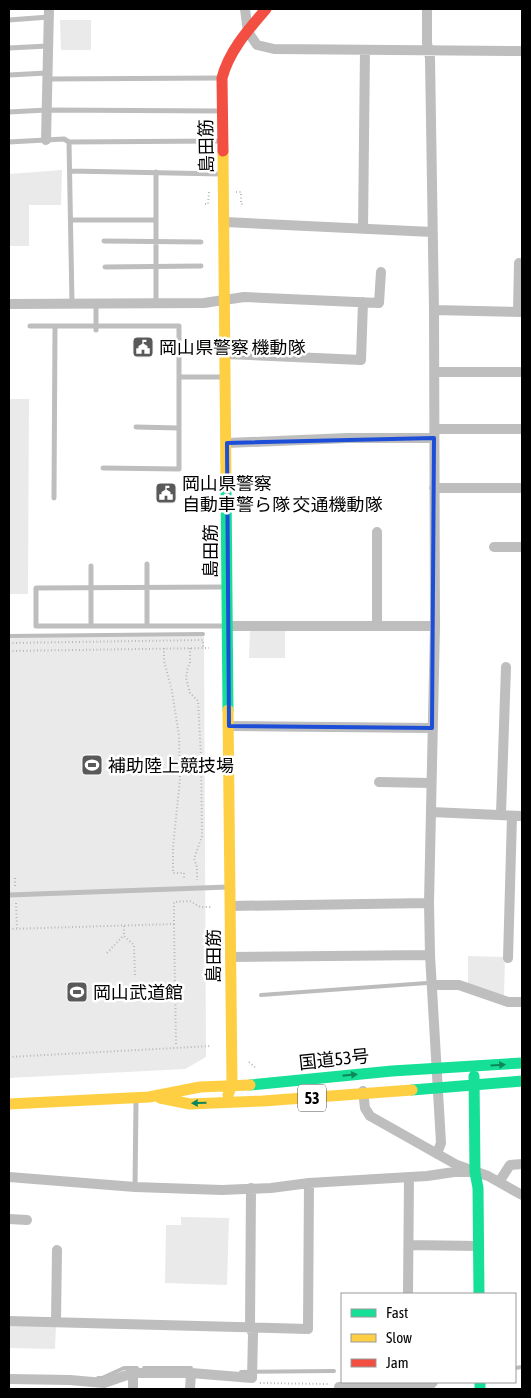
<svg xmlns="http://www.w3.org/2000/svg" width="531" height="1398" viewBox="0 0 531 1398" font-family="'Asap Condensed','Noto Sans JP',sans-serif">
  <style>
    .green { fill: #eaeaea }
    .lines { fill: none; stroke-linecap: round; stroke-linejoin: round }
    .stream { stroke: #bcbcbc; stroke-width: 4 }
    .path { stroke: #b8b8b8; stroke-width: 2; stroke-dasharray: 1 2.5; stroke-linecap: butt }
    .lane { stroke: #bebebe; stroke-width: 5 }
    .street { stroke: #bebebe; stroke-width: 10 }
    .fast { stroke: #16e098; stroke-width: 11 }
    .slow { stroke: #ffcf43; stroke-width: 11 }
    .jam { stroke: #f24e42; stroke-width: 11 }
    .oneway { fill: #0d865b }
    .marked { fill: none; stroke: #1d4ed8; stroke-width: 4; stroke-linejoin: round }
    .labels { text-anchor: middle; dominant-baseline: central; stroke-width: 5; stroke-linejoin: round; paint-order: stroke }
    .shield { fill: #fff; stroke: #4c4c4c; stroke-width: 1 }
    .shield-label { font-size: 16px; font-weight: bold; fill: #000 }
    .street-label { font-size: 18px; fill: #000; stroke: #fff }
    .poi-label { font-size: 18px; fill: #000; stroke: #fff; text-anchor: start }
  </style>
  <rect width="100%" height="100%" fill="#fff"/>
  <path class="green" d="M60,20h31v30h-30z
    M62,170l-1,35h-32v41h-20v-72z
    M9,399h20l-1,195h-19z
    M250,629h35v29h-36z
    M204,635l2,422 -21,12 -176,9v-441z
    M468,956l37,1 -1,40 -36,-13z
    M181,1217l48,1 -2,67 -62,-2 1,-58h15z
    M9,1323l47,1 -1,25 -46,-1z"/>
  <g class="lines">
    <path class="stream" d="M9,636l194,-2
      M261,995l166,-12
      M144,1368h47
      M515,1368l7,-1
      M241,1372l93,-1
      M98,1378h4l22,-10h13"/>
    <path class="path" d="M236,192h5v12h3
      M205,204h3l1,-12h2
      M9,643l194,-3v8
      M164,648v13l8,30 7,45 1,43 -7,68v26h11v6
      M190,648v15l-2,4 -2,11 4,15 8,8 3,54 1,81 -8,23 3,8v13
      M9,651l200,-3
      M15,878v8
      M16,903l1,25
      M174,924l2,122
      M124,926v10l10,9 1,30
      M9,929l165,-5v-22l16,-1 10,6h11
      M107,953l16,-17
      M9,1057l202,-11
      M249,1062l8,7
      M260,1383l68,1"/>
    <path class="lane" d="M9,20l40,-3
      M9,48l39,-2
      M9,75l38,-2
      M47,79l172,-1
      M9,112l38,-2 174,1
      M9,142l55,-3 5,3 151,-1
      M69,142l3,161
      M70,171l152,3
      M71,220h85
      M104,241l97,1
      M105,267l96,-1
      M156,303v-131
      M96,304v26
      M30,326h149v143l-76,-1
      M179,377h44
      M136,427l43,1
      M54,498l1,-172
      M147,564v62
      M225,587l-189,1v38h189
      M91,626v-60
      M9,895l219,-8
      M135,1187l1,-85"/>
    <path class="street" d="M245,9l3,23 9,13 17,4 248,2
      M427,9v34l3,15 4,252 1,316 -6,277 1,52 11,188 -4,11
      M46,140l3,-131
      M225,222l207,10
      M363,229l2,-179
      M9,304l195,-1 40,-6 135,6 2,-31
      M434,310l88,2
      M518,312l1,-49
      M226,354l135,6 2,-58
      M434,372h88
      M435,429h87
      M227,443l121,-5h86
      M434,488h88
      M377,532v93
      M494,547h28
      M228,626h207
      M229,726l203,2
      M379,782l52,1
      M431,812l91,4
      M501,814l5,-147
      M230,906l199,-3
      M230,957l200,-2
      M508,958l4,-142
      M432,985h27l49,17h14
      M363,1091l2,17 5,8 87,49 31,11 34,19
      M9,1177l126,10 87,3 49,-2 38,-5 118,-7 27,-4h21
      M499,1182l11,-17 12,-1
      M9,1219l18,1
      M409,1245l69,1
      M408,1294l1,-117
      M9,1321l299,8 1,-146
      M56,1321l1,-71
      M133,1373v16
      M9,1379l61,1 34,3 29,-10h58l61,5 1,-44 -3,-7 1,-139
      M190,1389l1,-16
      M339,1389v-2h90l4,-5"/>
    <path class="fast" d="M226,485l2,225
      M474,1076l1,96 3,16 1,106
      M250,1085l142,-14 130,-8
      M412,1090l110,-9
      M480,1382v7"/>
    <path class="slow" d="M223,151l3,334
      M228,1095l4,-10 -4,-375
      M160,1098l30,6 73,-3 149,-11
      M9,1104l140,-7 51,-10 50,-2"/>
    <path class="jam" d="M223,151l-1,-73c7,-27 26,-48 44,-69"/>
  </g>
  <defs><path id="oneway-solid" d="M-6-.8H1V-3.2L6.5 0L1 3.2V.8H-6Z" transform="scale(1.25)"/></defs>
  <g class="oneway">
    <use href="#oneway-solid" transform="translate(498 1065) rotate(-4)"/>
    <use href="#oneway-solid" transform="translate(350 1075) rotate(-6)"/>
    <use href="#oneway-solid" transform="translate(199 1103) rotate(179)"/>
  </g>
  <path class="marked" d="M434,438l-2,290 -203,-2 -2,-283z"/>
  <defs>
    <g id="civic-square" transform="scale(1.125)"><rect x="-9" y="-9" width="18" height="18" rx="4" fill="#595959" stroke="#fff"/><path d="M-.6-6.5H3V-4.5H.6V-3L4-1V1h2V6H-6V1h2V-1L-.6-3ZM-1.2 2.5V6h2.4V2.5Z" fill="#fff"/></g>
    <g id="stadium-square" transform="scale(1.125)"><rect x="-9" y="-9" width="18" height="18" rx="4" fill="#595959" stroke="#fff"/><path d="M0-5a6.5 5 0 1 0 0 10a6.5 5 0 1 0 0-10ZM-3.5-1.8h7v3.6h-7Z" fill="#fff"/></g>
  </defs>
  <g fill-rule="evenodd">
    <use href="#civic-square" x="143" y="347"/>
    <use href="#civic-square" x="166" y="493"/>
    <use href="#stadium-square" x="92" y="765"/>
    <use href="#stadium-square" x="77" y="992"/>
  </g>
  <g class="labels">
    <rect class="shield" x="298" y="1084.5" width="28" height="27" rx="4"/>
    <g class="shield-label">
      <text x="312" y="1098">53</text>
    </g>
    <g class="street-label">
      <text transform="translate(206 146) rotate(-91)">島田筋</text>
      <text transform="translate(210 551) rotate(-90)">島田筋</text>
      <text transform="translate(213 956) rotate(-90)">島田筋</text>
      <text transform="translate(334 1059) rotate(-6)">国道53号</text>
    </g>
    <g class="poi-label">
      <text x="159" y="347">岡山県警察 機動隊</text>
      <text x="182" y="483">岡山県警察<tspan x="182" dy="21">自動車警ら隊 交通機動隊</tspan></text>
      <text x="108" y="765">補助陸上競技場</text>
      <text x="93" y="992">岡山武道館</text>
    </g>
  </g>
  <rect width="531" height="1398" fill="none" stroke="#000000" stroke-width="20"/>
  <rect x="341" y="1293" width="175" height="90" fill="#ffffff" stroke="#999999"/>
  <rect x="351" y="1309" width="25" height="8" fill="#16e098" stroke="#999999"/>
  <text x="386" y="1318" font-size="15" fill="#000000">Fast</text>
  <rect x="351" y="1334" width="25" height="8" fill="#ffcf43" stroke="#999999"/>
  <text x="386" y="1343" font-size="15" fill="#000000">Slow</text>
  <rect x="351" y="1359" width="25" height="8" fill="#f24e42" stroke="#999999"/>
  <text x="386" y="1368" font-size="15" fill="#000000">Jam</text>
</svg>
